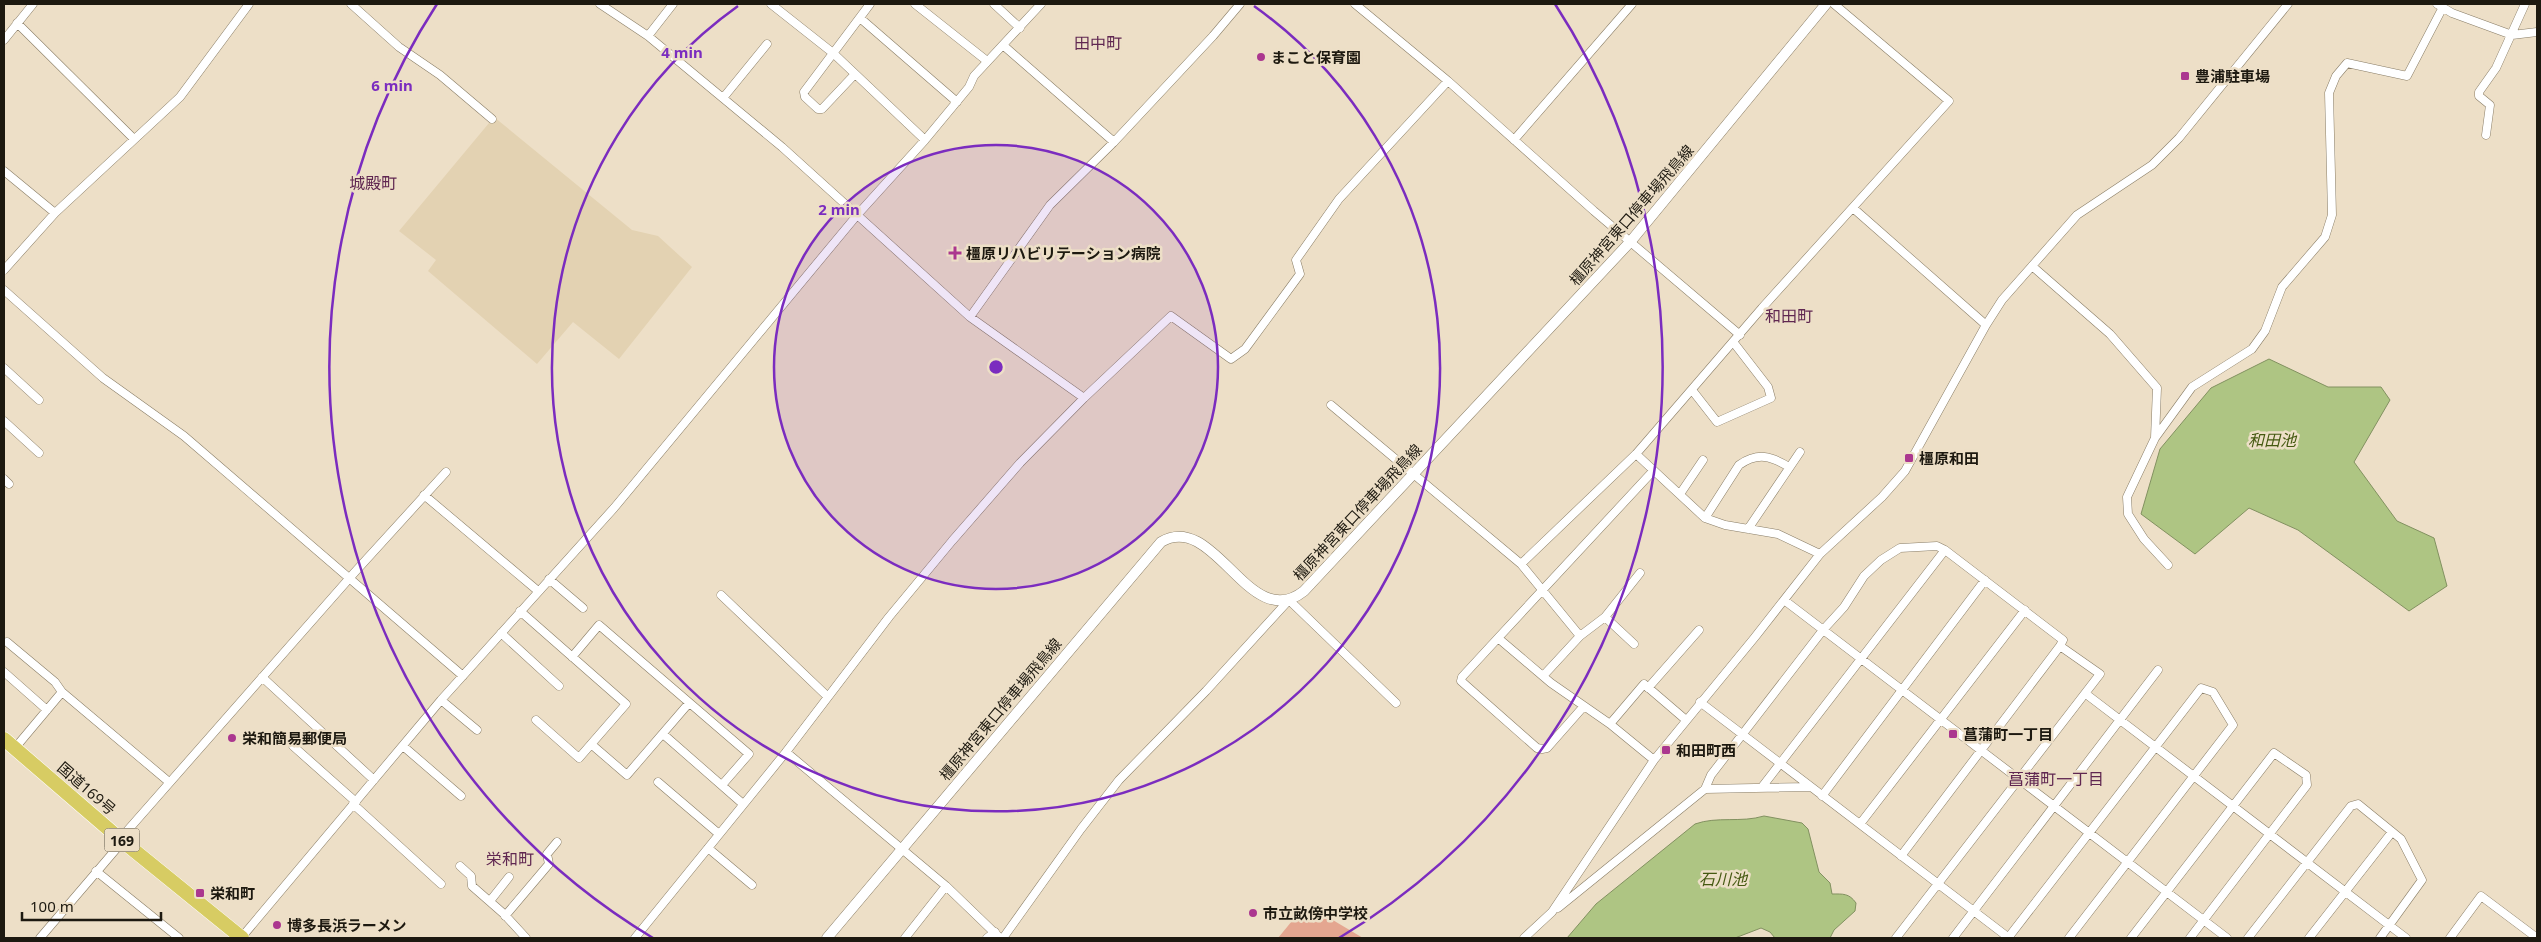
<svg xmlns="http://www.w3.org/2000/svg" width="2541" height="942" viewBox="0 0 2541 942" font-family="'Noto Sans','Noto Sans JP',sans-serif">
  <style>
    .built { fill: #e3d2b2 }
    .green { fill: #e4a690 }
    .water { fill: #aec583; stroke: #829160 }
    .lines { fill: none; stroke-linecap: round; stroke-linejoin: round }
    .street-casing { stroke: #897d66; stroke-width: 9 }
    .secondary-casing { stroke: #897d66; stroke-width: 11 }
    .highway-casing { stroke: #fff; stroke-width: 15 }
    .street { stroke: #fff; stroke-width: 8 }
    .secondary { stroke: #fff; stroke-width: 10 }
    .highway { stroke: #d7cc63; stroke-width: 14 }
    .ring { fill: none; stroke: #7b2cbf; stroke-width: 2.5 }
    .poi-dot { fill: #ab378f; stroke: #eddfc7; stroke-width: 2 }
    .labels { text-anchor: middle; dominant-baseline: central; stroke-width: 5; stroke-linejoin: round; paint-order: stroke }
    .shield { fill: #eddfc7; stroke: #5b5447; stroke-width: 1 }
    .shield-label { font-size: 14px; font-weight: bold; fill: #1d1910 }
    .poi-label { font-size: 15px; font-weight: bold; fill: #1d1910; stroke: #eddfc7; text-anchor: start }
    .street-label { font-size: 15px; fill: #1d1910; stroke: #eddfc7 }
    .neighbourhood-label { font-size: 16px; fill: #602751; stroke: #eddfc7 }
    .water-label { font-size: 16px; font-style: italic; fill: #455911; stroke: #eddfc7 }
    .centre { fill: #7b2cbf; stroke: #eddfc7; stroke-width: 2.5 }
    .ring-label { font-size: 15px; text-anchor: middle; font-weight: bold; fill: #7b2cbf; stroke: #eddfc7; stroke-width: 5; stroke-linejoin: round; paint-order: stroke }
  </style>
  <rect width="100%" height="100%" fill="#eddfc7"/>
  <path class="built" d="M494,117l138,113 26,6 34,31 -73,92 -46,-37 -36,42 -109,-93 8,-11 -37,-29z"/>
  <path class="green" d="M1326,916l37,22h-85l14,-17z"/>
  <path class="water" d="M2269,359l59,28h53l9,13 -36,62 43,59 37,17 13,48 -38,25 -111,-81 -49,-22 -54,46 -54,-40 19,-65 51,-61z
    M1764,816l38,7 6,6 11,43 11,11 2,11c11,0 17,-1 24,9l-1,8 -21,19 -4,8h-55l-5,-6 -9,-4 -26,10h-168l29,-34 99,-80c22,-8 46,-1 69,-8z"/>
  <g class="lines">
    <g class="street-casing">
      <path id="street" d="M351,4l48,43 41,28 52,44
        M600,4l48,32 134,111 188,170 114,81
        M771,4l62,49 92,87
        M915,4l72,57
        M994,4l26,24
        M1355,4l93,77 146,130 146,124
        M2437,4l15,9 60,22 25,-3
        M860,18l97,84
        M17,23l117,116
        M648,36l25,-32
        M4,40l29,-36
        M1004,46l110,96
        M855,74l-33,35h-4l-13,-12 -1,-5 66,-88
        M723,98l44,-54
        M2486,135l4,-30 -11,-9v-4l17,-24 29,-64
        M1514,140l118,-136
        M4,171l51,42
        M1853,208l133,117
        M2032,266l78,68 47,54 -2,50 -28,59 1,17 16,25 24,26
        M4,270l51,-57 125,-116 69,-93
        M4,290l99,88 81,58 279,240
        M970,317l80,-112 64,-63 99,-106 27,-32
        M4,368l35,32
        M1692,390l25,32 54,-24 -3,-11 -34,-44
        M1331,405l190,159 59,72
        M4,421l35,32
        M2155,438l37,-51 60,-38 13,-18 17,-44 43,-50 7,-22 -3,-122 7,-17 11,-13 60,13 36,-69
        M1636,454l69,64 20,7 53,9 42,20
        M1653,471l-155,167 53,45 59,41 44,36
        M4,479l5,5
        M1680,494l23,-34
        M424,495l114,96
        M1705,518l34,-53c19,-13 32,-9 50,2
        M1748,529l52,-77
        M1521,564l115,-110 126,-146 187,-207 -115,-97
        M549,579l34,29
        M721,595l107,102
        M1784,600l443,338
        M520,611l106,93 -47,54 -43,-38
        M1605,617l29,27
        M501,633l58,53
        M1498,638l-36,39 -1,4 76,67 5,1 5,-1 37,-42
        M7,642l48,40 7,10
        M572,657l27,-32 150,129 -27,31
        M4,672l43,38
        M1543,676l37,-40 25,-19 35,-44
        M262,677l112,103
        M1648,688l51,-58
        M2086,694l320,244
        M441,700l36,30
        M1700,702l309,236
        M1610,724l34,-40 42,36
        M663,734l80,70
        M591,744l36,31 62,-72
        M293,746l63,56
        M403,746l58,50
        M15,748l47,-56 107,90
        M786,752l160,134 54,52
        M658,782l61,52
        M1762,787l183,-237
        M1705,789l105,-2
        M1822,796l163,-216
        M353,804l88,80
        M1860,824l165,-214
        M120,839l234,-266 92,-101
        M708,848l44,37
        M1901,856l159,-210
        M460,866l11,10 1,10 32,28 22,24
        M96,871l83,67
        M490,901l19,-24
        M1558,908l147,-119 6,-14 112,-145 21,-23 20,-31 17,-16 19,-12 37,-2 8,4 118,90 -3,6 40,28 -204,264
        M505,916l44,-52 -2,-10 10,-12
        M40,938l83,-97
        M241,938l200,-238 173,-192 244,-294 67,-74 44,-53 5,-11 67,-72
        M635,938l151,-186 103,-135 63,-76 68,-78 64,-65 87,-82 60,43 14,-10 55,-75 -4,-14 43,-61 109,-118
        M905,938l41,-52
        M987,938l8,-6
        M1003,938l78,-109 38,-49 87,-89 83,-91 107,103
        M1524,938l28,-26 102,-152 101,-123 65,-83 62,-57 23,-26 81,-146 16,-25 75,-85 75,-50 27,-27 109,-134
        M1953,938l205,-268
        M2008,938l193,-250 12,4 20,33 -164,213
        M2131,938l143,-185 32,22 1,10 -117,153
        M2248,938l103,-132 7,-2 43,35 21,41 -42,58
        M2309,938l83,-106
        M2450,938l31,-42 56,42"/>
    </g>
    <g class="secondary-casing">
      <path id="secondary" d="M827,938l334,-396c54,-32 88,93 143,49l327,-350 195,-237"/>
    </g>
    <g class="highway-casing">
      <path id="highway" d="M4,739l116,100 122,99"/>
    </g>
    <use href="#street" class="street"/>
    <use href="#secondary" class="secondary"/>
    <use href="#highway" class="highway"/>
  </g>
  <circle cx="996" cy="367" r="222" fill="#7b2cbf" fill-opacity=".12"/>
  <g class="ring">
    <circle cx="996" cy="367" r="222"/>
    <path d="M1254 6A444 444 0 1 1 738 6"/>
    <path d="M653 938A666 666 0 0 1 437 4M1555 4A666 666 0 0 1 1339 938"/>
  </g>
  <g class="poi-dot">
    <circle cx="1261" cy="57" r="5"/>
    <rect x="2180" y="71" width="10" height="10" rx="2.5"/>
    <path d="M952.5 245.5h5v5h5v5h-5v5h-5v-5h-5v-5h5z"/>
    <rect x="1904" y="453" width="10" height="10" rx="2.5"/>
    <rect x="1948" y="729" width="10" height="10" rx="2.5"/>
    <circle cx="232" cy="738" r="5"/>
    <rect x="1661" y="745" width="10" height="10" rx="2.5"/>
    <rect x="195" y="888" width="10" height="10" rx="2.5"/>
    <circle cx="1253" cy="913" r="5"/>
    <circle cx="277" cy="925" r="5"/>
  </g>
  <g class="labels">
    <rect class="shield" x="104.5" y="828.5" width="35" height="23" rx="4"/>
    <g class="shield-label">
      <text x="122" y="840">169</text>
    </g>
    <g class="poi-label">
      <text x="1271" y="57">まこと保育園</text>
      <text x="2195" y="76">豊浦駐車場</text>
      <text x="966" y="253">橿原リハビリテーション病院</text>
      <text x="1919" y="458">橿原和田</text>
      <text x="1963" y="734">菖蒲町一丁目</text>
      <text x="242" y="738">栄和簡易郵便局</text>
      <text x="1676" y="750">和田町西</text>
      <text x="210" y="893">栄和町</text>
      <text x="1263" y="913">市立畝傍中学校</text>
      <text x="287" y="925">博多長浜ラーメン</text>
    </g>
    <g class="street-label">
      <text transform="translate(1631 215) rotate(-49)">橿原神宮東口停車場飛鳥線</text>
      <text transform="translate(1357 512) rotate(-47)">橿原神宮東口停車場飛鳥線</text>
      <text transform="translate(1000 709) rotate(-50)">橿原神宮東口停車場飛鳥線</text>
      <text transform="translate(87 788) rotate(41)">国道169号</text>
    </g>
    <g class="neighbourhood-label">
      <text x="1098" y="43">田中町</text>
      <text x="373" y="183">城殿町</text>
      <text x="1789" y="316">和田町</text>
      <text x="2056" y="779">菖蒲町一丁目</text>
      <text x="510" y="859">栄和町</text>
    </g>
    <g class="water-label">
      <text x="2272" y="440">和田池</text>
      <text x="1723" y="879">石川池</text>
    </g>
  </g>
  <circle cx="996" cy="367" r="8" class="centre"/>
  <g class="ring-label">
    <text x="682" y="58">4 min</text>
    <text x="392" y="91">6 min</text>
    <text x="839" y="215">2 min</text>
  </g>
  <rect width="2541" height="942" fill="none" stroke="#1d1910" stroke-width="10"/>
  <path d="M22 912v8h139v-8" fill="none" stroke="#1d1910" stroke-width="2.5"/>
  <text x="30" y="912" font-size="15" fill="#1d1910" stroke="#eddfc7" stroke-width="4" paint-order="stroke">100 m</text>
</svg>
